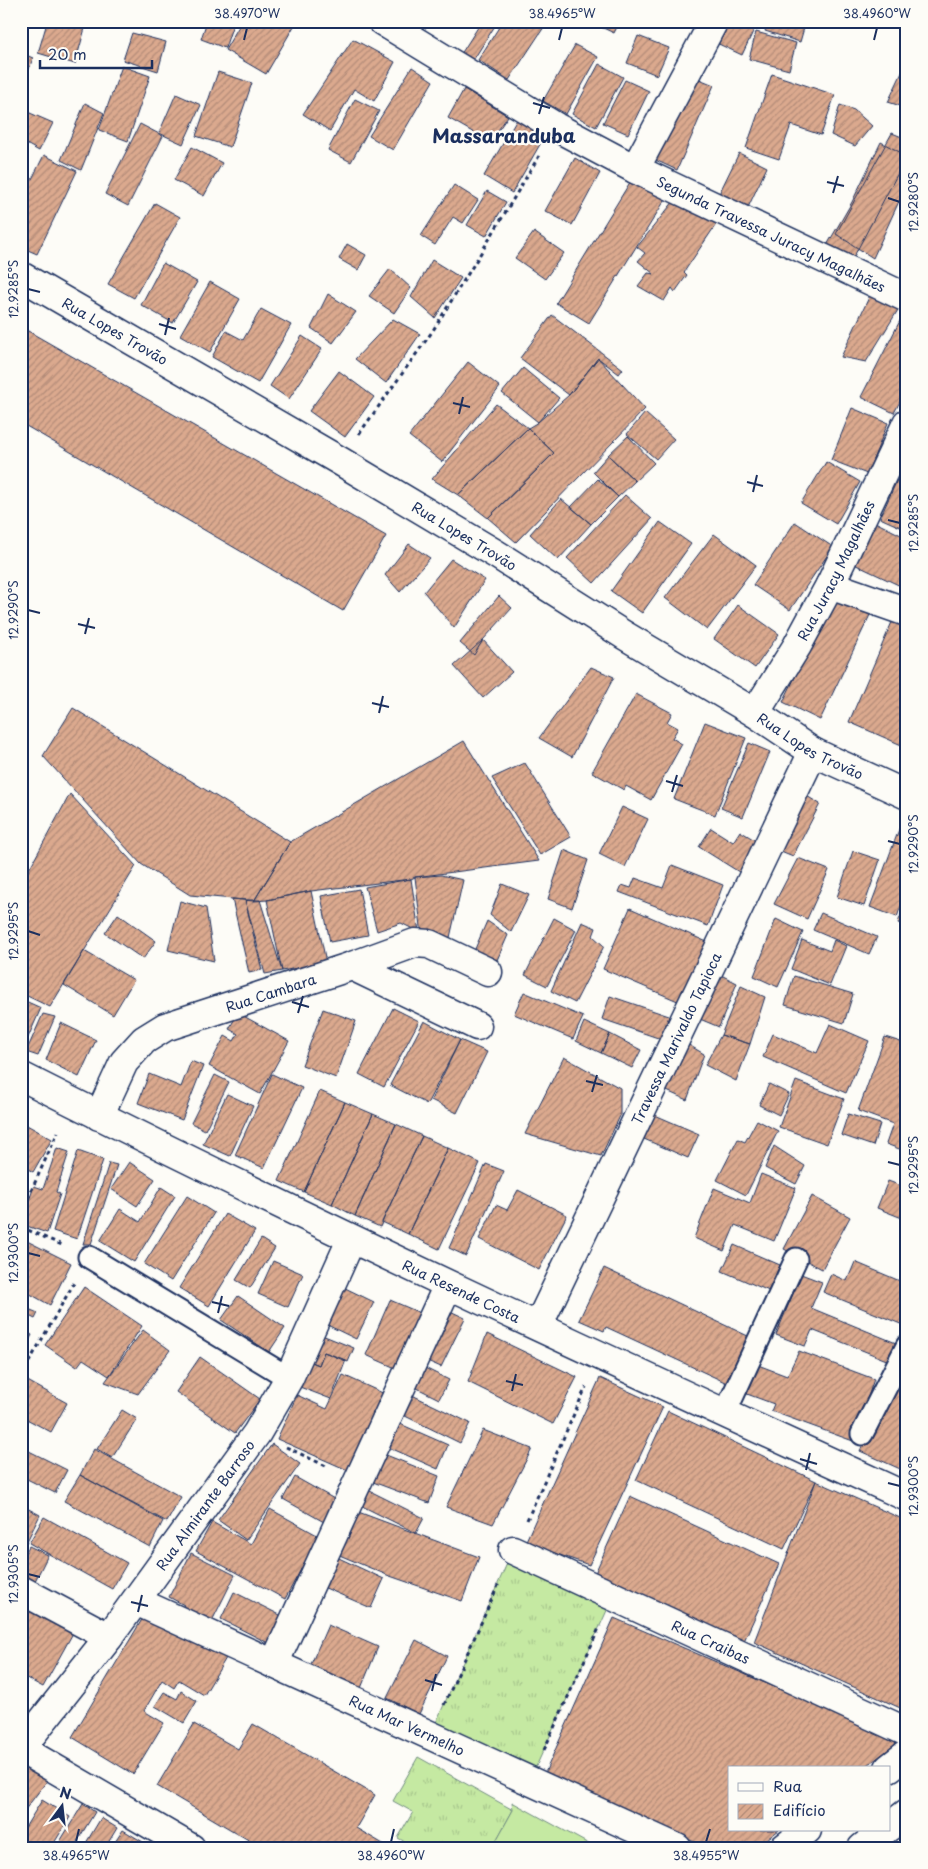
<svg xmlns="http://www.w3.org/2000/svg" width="928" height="1869" viewBox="0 0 928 1869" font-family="'Playpen Sans',sans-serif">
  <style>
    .grass { fill: url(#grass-tufts); stroke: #708c80 }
    .pitch { fill: #c5e9a2; stroke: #708c80 }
    .building { fill: url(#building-hatch); stroke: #1b2f5e }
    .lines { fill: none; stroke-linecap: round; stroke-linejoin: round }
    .lane-casing { stroke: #1b2f5e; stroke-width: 25 }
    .street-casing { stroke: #1b2f5e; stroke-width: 31 }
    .secondary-casing { stroke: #1b2f5e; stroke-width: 31 }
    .path { stroke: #1b2f5e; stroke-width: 3; stroke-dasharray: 4 4; stroke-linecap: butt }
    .lane { stroke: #fdfcf7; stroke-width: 21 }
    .street { stroke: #fdfcf7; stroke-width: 28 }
    .secondary { stroke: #fdfcf7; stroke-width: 28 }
    .ticks { fill: none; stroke: #1b2f5e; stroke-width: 2 }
    .labels { text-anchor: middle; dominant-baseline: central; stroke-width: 4.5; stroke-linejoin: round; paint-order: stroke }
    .street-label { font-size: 14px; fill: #1b2f5e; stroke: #fdfcf7 }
    .district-label { font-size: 19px; font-weight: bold; fill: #1b2f5e; stroke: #fdfcf7 }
    .neatline { fill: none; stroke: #1b2f5e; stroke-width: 2 }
    .ticks-label { font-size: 12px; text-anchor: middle; fill: #1b2f5e }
  </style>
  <defs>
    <pattern id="grass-tufts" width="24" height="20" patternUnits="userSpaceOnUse" patternTransform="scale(1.25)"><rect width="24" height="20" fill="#c5e9a2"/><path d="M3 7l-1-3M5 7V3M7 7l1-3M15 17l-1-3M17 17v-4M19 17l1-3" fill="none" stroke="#a9c88e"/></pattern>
    <pattern id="building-hatch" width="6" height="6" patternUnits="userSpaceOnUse" patternTransform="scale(1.25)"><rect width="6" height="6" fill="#dba98e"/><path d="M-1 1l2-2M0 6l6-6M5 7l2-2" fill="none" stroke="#b18a77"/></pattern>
  </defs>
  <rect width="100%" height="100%" fill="#fdfcf7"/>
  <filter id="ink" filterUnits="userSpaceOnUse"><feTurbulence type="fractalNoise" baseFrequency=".02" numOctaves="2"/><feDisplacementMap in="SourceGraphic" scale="10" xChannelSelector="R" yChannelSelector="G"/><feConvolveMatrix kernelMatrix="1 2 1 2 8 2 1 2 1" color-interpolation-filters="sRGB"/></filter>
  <g filter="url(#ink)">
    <path class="grass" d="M513,1550l101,45 -84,185 -100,-44z
      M418,1757l95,53 -21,38h-76l-18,-10 15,-26 -20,-11z"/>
    <path class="pitch" d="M512,1802l84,46h-104l21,-38z"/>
    <path class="building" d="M36,21h51l-12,43 -37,-11 8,-27 -11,-3z
      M207,21h27l-9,27 -24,-9z
      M242,21h55l-31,53 -41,-24z
      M482,21h16l-26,41 -11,-8z
      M503,21h45l-39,59 -31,-20z
      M588,21h32l-6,12z
      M717,21h41l-16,34 -34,-16z
      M768,21h38l-6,21 -35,-11z
      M756,32l40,11 -7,27 -40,-11z
      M132,33l34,9 -8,29 -35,-11z
      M638,36l31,12 -12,27 -30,-12z
      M353,39l42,23 -21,39 -20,-12 -24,42 -27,-17z
      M575,45l23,12 -32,57 -23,-13z
      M21,53l12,5 -12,32z
      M907,62v46l-19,-6z
      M599,64l24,13 -27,50 -24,-13z
      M122,66l28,10 -22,65 -29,-11z
      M412,67l21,14 -40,69 -24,-14z
      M218,72l34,11 -22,64 -34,-11z
      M687,74l27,11 -37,85 -26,-12z
      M772,74l63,21 -14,40 -30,-10 -12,34 -33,-11z
      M625,80l24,11 -21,43 -25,-11z
      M464,89l44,27 -18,26 -42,-24z
      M176,94l25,11 -18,39 -24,-11z
      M355,99l24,12 -28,51 -23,-12z
      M85,103l19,10 -23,57 -20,-10z
      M840,105l14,5 18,16 -17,20 -24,-11z
      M23,110l30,13 -14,28 -18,-10v-26z
      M522,111l28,16 -38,66 -28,-17z
      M140,124l23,12 -35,70 -23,-12z
      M892,133l15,6v45l-34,74 -37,-24z
      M881,142l26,14 -55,104 -26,-13 26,-45z
      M192,147l30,16 -18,33 -30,-16z
      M739,153l28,14 -23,49 -29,-14z
      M44,155l33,16 -40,83 -16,-7v-46z
      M575,158l25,15 -28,52 -27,-14z
      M632,179l33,21 -76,123 -33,-20z
      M454,185l24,15 -15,23 -10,-6 -18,28 -14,-9z
      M487,191l19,11 -20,34 -19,-11z
      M674,201l43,22 -33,49 3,3 -12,17 -3,-4 -8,13 -26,-15 10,-13 6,1 -16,-13 7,-8 -8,-6z
      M155,203l25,14 -46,81 -26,-14z
      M534,232l30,21 -19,26 -30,-21z
      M347,244l19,11 -8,15 -19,-11z
      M432,260l29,18 -26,40 -24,-21z
      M163,263l34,19 -24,41 -32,-18z
      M390,269l21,19 -17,25 -25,-17z
      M210,282l30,17 -30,53 -30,-17z
      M871,293l30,12 -35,57 -25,-5z
      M328,294l28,18 -23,31 -22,-15z
      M907,307v81l-13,25 -33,-16z
      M261,309l30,16 -33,58 -46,-26 14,-26 17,9z
      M552,315l71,54 -4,5 -21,-16 -29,37 -49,-37z
      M393,319l27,15 -34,49 -31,-24z
      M21,327l365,209 -43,75 -322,-188z
      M302,336l20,13 -33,50 -19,-13z
      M598,358l47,51 -129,133 -28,-24 66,-65 -26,-25 10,-6 31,-27z
      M468,362l32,25 -58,75 -33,-26z
      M523,368l36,30 -21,24 -36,-29z
      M339,371l35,26 -29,40 -36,-26z
      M496,404l32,24 -70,67 -26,-16z
      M852,408l36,15 -21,51 -36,-14z
      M645,413l29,26 -18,20 -29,-25z
      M528,428l26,25 -66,65 -30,-23z
      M628,436l26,27 -19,18 -27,-26z
      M608,455l27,26 -17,16 -25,-25z
      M907,459v12l-4,-2z
      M826,462l34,20 -24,42 -35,-21z
      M598,479l20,18 -27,27 -20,-17z
      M897,480l10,4v46l-27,-12z
      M625,495l27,24 -58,64 -27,-25z
      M561,499l30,25 -33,36 -28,-26z
      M660,522l31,22 -49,69 -31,-22z
      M795,522l38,25 -43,63 -37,-25z
      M875,522l32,16v51l-53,-25z
      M714,534l42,31 -49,65 -42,-32z
      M409,544l21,14 -30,34 -15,-17z
      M451,559l34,21 -31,48 -30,-36z
      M499,596l13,12 -29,32 -9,15 -14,-12z
      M834,597l36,18 -50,105 -37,-18z
      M738,605l41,29 -24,34 -41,-29z
      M895,615l12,5 -1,127 -57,-25z
      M483,640l29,32 -29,26 -29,-32z
      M591,667l23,10 -42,80 -33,-19z
      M636,694l36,19 -5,9 11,6 -6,10 10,6 -31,56 -25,-14 -2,4 -32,-18z
      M73,708l217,134 -36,59 -64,-6 -49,-31 -98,-108z
      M705,722l41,16 -31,77 -41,-16z
      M464,741l75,120 -124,16 -4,2 -100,12 -44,9 -13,1 36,-59z
      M749,743l21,9 -27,65 -22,-9z
      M525,763l46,74 -31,18 -48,-77z
      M800,792l20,12 -27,52 -17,-7z
      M70,794l66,72 -86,141 -29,-14v-109z
      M622,807l26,12 -23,48 -26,-13z
      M901,824l6,2v64l-10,27 -27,-10z
      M711,828l22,14 7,-11 18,11 -19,30 -40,-25z
      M564,850l24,10 -16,48 -24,-9z
      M853,851l27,9 -16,46 -27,-9z
      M798,858l31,12 -22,49 -33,-15z
      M672,865l51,20 -15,41 -89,-34 3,-7 9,3 4,-10 28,10z
      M441,875l22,5 -14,62 -27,-7 -7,-58z
      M411,879l8,53 -18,-9 -24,8 -12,-44z
      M502,884l27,11 -18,37 -21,-17z
      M359,889l9,46 -38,7 -9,-46z
      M311,891l15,71 -44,9 -15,-71z
      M907,898v28l-9,-3z
      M232,899l13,1 17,70 -13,3z
      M245,900h15l22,71 -17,3z
      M180,901l26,7 8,53 -46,-11z
      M630,908l77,34 -27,60 -77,-33z
      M821,913l56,24 -8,17 -56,-24z
      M118,914l38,27 -13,18 -38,-26z
      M554,918l22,12 -29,56 -22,-11z
      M776,919l27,13 -25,55 -24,-11z
      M487,921l21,14 -14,32 -22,-11z
      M582,922l14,6 -3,8 11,10 -29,57 -24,-12z
      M802,940l28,11 4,-11 12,6 -16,39 -39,-16z
      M84,951l50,29 -21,35 -49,-30z
      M713,971l24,12 -18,44 -24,-10z
      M794,976l59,18 -9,29 -59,-18z
      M741,986l24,11 -15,47 -29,-9z
      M524,992l59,25 -10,22 -59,-25z
      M610,996l59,20 -8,23 -59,-20z
      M21,999l20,9 -18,41 -2,-1z
      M393,1008l26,13 -35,66 -25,-13z
      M323,1009l33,12 -20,57 -34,-13z
      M238,1013l51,28 -29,53 -51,-28 16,-30 9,5 4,-7 -9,-5z
      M43,1014l12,3 -17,39 -12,-4z
      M424,1021l36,19 -33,64 -37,-19z
      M584,1022l26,12 -9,19 -25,-12z
      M61,1023l35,17 -17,37 -33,-17z
      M830,1024l39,17 -23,52 -83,-36 10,-23 44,19z
      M610,1034l31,16 -9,18 -31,-15z
      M721,1035l29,9 -14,37 -31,-16z
      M885,1037l22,7v94l-5,12 -16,-6 7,-20 -35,-13z
      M460,1040l27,12 -30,61 -26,-13z
      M682,1041l22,13 -17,46 -27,-12z
      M564,1057l56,31v28l-19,40 -76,-22z
      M191,1061l12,5 -21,54 -44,-17 11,-29 32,13z
      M272,1074l30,14 -38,80 -29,-13z
      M215,1075l14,7 -24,48 -14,-7z
      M796,1081l48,18 -17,45 -48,-17z
      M769,1084l20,10 -10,21 -20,-10z
      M320,1091l25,11 -41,90 -25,-11z
      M227,1094l26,12 -23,50 -27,-12z
      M345,1102l28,12 -41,90 -28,-12z
      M373,1114l23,10 -41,92 -23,-12z
      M848,1114l32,10 -7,22 -32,-11z
      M655,1115l44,19 -11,24 -44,-19z
      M757,1120l21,11 -32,64 -29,-15 21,-41 7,3z
      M25,1124l27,15 -19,33 -12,-7v-35z
      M396,1124l26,12 -42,91 -25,-11z
      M422,1136l26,12 -40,86 -26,-12z
      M774,1146l31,20 -9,18 -31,-16z
      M57,1148l12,4 -13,40 4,2 -13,39 -26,-9 13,-38 9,3z
      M448,1148l32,15 -41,86 -31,-15z
      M78,1151l25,9 -26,79 -24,-8z
      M129,1162l26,17 -18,27 -26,-17z
      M109,1163l8,2 -26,79h-8z
      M486,1164l18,7 -38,85 -17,-8z
      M761,1174l35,14 -22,53 -39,-16 -11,26 -30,-13 20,-50 36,15z
      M21,1175l5,2 -5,14z
      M888,1181l19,7v32l-30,-12z
      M161,1187l14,9 -41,66 -34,-21 20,-32 20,13z
      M518,1190l49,25 -28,55 -60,-31 17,-34 11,5z
      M187,1196l27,17 -43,68 -27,-17z
      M812,1196l38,21 -28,52 -38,-20z
      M225,1214l30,17 -46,75 -30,-18z
      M21,1238l50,25 -21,42 -29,-16z
      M261,1239l14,9 -25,40 -14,-8z
      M734,1245l46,20 -11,26 -47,-20z
      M273,1261l30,13 -15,33 -30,-13z
      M855,1262l52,22v31l-4,10 -80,-33 8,-18 16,7z
      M604,1268l146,69 -23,46 -121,-56 -2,4 -25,-11z
      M801,1274l21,8 -11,26 85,35 -7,18 -77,-31 -7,16 -29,-11z
      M339,1285l35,17 -18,37 -35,-17z
      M84,1287l58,39 -33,50 -26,-17 -6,8 -32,-22z
      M238,1296l47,32 -16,24 -48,-32z
      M390,1300l35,15 -25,55 -34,-15z
      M21,1306l17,7 -3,6 -14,-7z
      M448,1310l17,8 -24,49 -16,-7z
      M21,1329l11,6 -11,21z
      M143,1330l27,20 -32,44 -33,-12z
      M317,1333l37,15 -6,14 -24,-10 -5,13 -12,-5z
      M487,1334l90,43 -24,47 -85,-42z
      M799,1351l75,28 -21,62 -82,-30 3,-7 -27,-10 11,-29 29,11z
      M324,1352l22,8 -15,39 -39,-15 15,-24 12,5z
      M200,1357l60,42 -25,34 -59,-41z
      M421,1366l28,14 -10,19 -28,-14z
      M343,1375l44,20 -35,77 -75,-33 20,-44 30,14z
      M600,1378l63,29 -74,158 -64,-22z
      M24,1379l43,24 -16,29 -30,-16v-33z
      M892,1380l15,7v85l-47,-21z
      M410,1394l60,29 -10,20 -59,-29z
      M122,1410l15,9 -25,39 -15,-9z
      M668,1411l148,70 -32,68 -148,-69z
      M398,1423l50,22 -10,24 -50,-22z
      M483,1430l49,19 -39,75 -47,-17z
      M272,1444l28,20 -54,76 -28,-20z
      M21,1447l46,23 -12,23 -34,-17z
      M94,1449l87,48 -14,25 -87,-47z
      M376,1451l63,25 -10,27 -64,-24z
      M80,1475l83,46 -13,26 -86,-46z
      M295,1477l41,23 -12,22 -41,-23z
      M816,1481l91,40v190l-153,-69z
      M362,1487l62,31 -8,15 -62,-31z
      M630,1496l149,68 -35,77 -149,-68z
      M21,1505l19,10 -14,28 -5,-3z
      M270,1509l49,27 -34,63 -89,-48 16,-29 39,22z
      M353,1510l126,47 -17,44 -75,-26 -50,-21z
      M44,1517l83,46 -15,26 -83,-46z
      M29,1546l19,9 -15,30 -12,-6v-18z
      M191,1553l44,22 -27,54 -29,-15 5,-9 -15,-8z
      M328,1553l56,26 -13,29 -57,-25z
      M234,1592l50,25 -14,27 -49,-25z
      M25,1606l48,27 -30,54 -22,-12v-62z
      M147,1611l79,47 -22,37 -25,-15 -5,8 -12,-8 -18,31 20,12 -31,51 -61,-37z
      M614,1618l286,123 -36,27h-135v62h50l-24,18h-47l-164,-73z
      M328,1625l50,22 -19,46 -51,-22z
      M416,1640l31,16 -28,58 -32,-16z
      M181,1691l16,10 -13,22 -29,-17 9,-14 13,7z
      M21,1695l8,6 -8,12z
      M194,1724l44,25 15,-25 122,71 -19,33 34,20h-128l-105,-62z
      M24,1764l23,17 -26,34v-47z
      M42,1800l28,17 -19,31h-30v-14z
      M83,1804l12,8 -22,36h-17z
      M101,1818l16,10 -12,20h-22z
      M123,1830l20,12 -4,6h-14l-10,-6z"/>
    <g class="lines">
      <g class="lane-casing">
        <path id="lane" d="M89,1257l200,121
          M731,1400l65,-141
          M862,1434l45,-88"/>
      </g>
      <g class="street-casing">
        <g id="street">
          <path id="s1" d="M382,21l174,106 79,42 272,129"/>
          <path d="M635,169l79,-148"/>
          <path id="s2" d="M21,276l319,185 156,93 128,81 131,78 58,39 94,43"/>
          <path d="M830,585l77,27"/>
          <path id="s3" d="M755,713l42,-67 33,-61 77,-162"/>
          <path d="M352,966l63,-23 14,1 59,28"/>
          <path id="s4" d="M99,1116l25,-54 20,-22 21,-13 187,-61 125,60"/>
          <path id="s5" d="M538,1326l275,-574"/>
          <path id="s6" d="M513,1550l394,182"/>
          <path d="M21,1590l88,47"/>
          <path id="s7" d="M136,1601l541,247"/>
          <path d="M274,1664l174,-379"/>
          <path id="s8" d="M21,1748l88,-111 148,-204 32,-55 62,-138"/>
          <path d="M21,1749l170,99"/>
        </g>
      </g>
      <g class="secondary-casing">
        <g id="secondary">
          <path id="s9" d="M21,1076c292,148 589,285 886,421"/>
          <path d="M889,1768l18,-14"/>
          <path d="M889,1827l18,-14"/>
          <path d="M784,1848l23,-18"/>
          <path d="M862,1848l23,-18"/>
        </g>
      </g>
      <path class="path" d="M359,434l73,-102 55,-89 52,-87
        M21,1213l37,-81
        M21,1227l41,18
        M21,1376l53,-93
        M286,1447l42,20
        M527,1520l59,-133
        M444,1705l56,-124
        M544,1750l56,-124"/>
      <use href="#lane" class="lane"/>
      <use href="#street" class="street"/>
      <use href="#secondary" class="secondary"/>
    </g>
  </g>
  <path class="ticks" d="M244,40l3,-12M559,40l3,-12M874,40l3,-12M533,103l17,5M539,114l5,-17M827,182l17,4M833,193l5,-17M888,198l12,4M28,289l12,3M159,324l17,5M165,335l4,-17M453,403l17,4M459,414l4,-17M747,482l16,4M753,492l4,-17M888,520l12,3M28,610l12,3M78,624l17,4M85,634l4,-16M372,703l17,4M379,713l4,-17M666,781l17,5M672,792l5,-17M888,841l12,3M28,931l12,4M292,1002l17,5M298,1013l5,-17M586,1081l17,4M592,1092l5,-17M888,1162l12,3M28,1253l12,3M212,1302l17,4M218,1313l4,-17M506,1381l17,4M512,1391l4,-17M800,1459l17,5M806,1470l4,-17M888,1483l12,3M28,1574l12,3M131,1602l17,4M138,1612l4,-17M425,1680l17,5M432,1691l4,-17M76,1842l3,-13M391,1842l3,-13M706,1842l4,-13"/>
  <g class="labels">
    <g class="street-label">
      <text stroke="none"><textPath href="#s1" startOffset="444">Segunda Travessa Juracy Magalhães</textPath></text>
      <text stroke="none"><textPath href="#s2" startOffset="109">Rua Lopes Trovão</textPath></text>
      <text stroke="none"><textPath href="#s2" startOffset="514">Rua Lopes Trovão</textPath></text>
      <text stroke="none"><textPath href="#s3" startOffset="164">Rua Juracy Magalhães</textPath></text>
      <text stroke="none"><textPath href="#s2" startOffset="919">Rua Lopes Trovão</textPath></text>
      <text stroke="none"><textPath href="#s4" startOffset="225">Rua Cambara</textPath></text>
      <text stroke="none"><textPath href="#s5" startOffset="319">Travessa Marivaldo Tapioca</textPath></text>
      <text stroke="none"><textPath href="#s9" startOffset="490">Rua Resende Costa</textPath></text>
      <text stroke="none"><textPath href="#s8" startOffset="305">Rua Almirante Barroso</textPath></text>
      <text stroke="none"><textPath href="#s6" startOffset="218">Rua Craibas</textPath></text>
      <text stroke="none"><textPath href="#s7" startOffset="298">Rua Mar Vermelho</textPath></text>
    </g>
    <g class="district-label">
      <text x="504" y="135">Massaranduba</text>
    </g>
  </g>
  <rect width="928" height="1869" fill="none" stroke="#fdfcf7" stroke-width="55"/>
  <rect x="728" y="1766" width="162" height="65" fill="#fdfcf7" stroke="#a3aaba"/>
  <rect x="738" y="1783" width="25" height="8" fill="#fdfcf7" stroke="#a3aaba"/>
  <text x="773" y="1792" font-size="15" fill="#1b2f5e">Rua</text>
  <rect x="738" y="1804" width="25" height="15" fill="url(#building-hatch)" stroke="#a3aaba"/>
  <text x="773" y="1816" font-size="15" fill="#1b2f5e">Edifício</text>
  <g transform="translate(62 1806) rotate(15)" stroke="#fdfcf7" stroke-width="4" paint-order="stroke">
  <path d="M0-4L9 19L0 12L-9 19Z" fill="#1b2f5e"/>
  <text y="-8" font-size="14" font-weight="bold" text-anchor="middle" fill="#1b2f5e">N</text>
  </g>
  <path d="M40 60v8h112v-8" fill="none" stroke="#1b2f5e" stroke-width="2.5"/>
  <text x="48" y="60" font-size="15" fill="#1b2f5e" stroke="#fdfcf7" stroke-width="4" paint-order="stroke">20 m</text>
  <rect x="28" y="28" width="872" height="1814" class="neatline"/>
  <g class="ticks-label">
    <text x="247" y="18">38.4970°W</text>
    <text x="562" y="18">38.4965°W</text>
    <text x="877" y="18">38.4960°W</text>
    <text transform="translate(914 202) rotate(-90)" y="4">12.9280°S</text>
    <text transform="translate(14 289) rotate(-90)" y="4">12.9285°S</text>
    <text transform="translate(914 523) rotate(-90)" y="4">12.9285°S</text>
    <text transform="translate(14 610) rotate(-90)" y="4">12.9290°S</text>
    <text transform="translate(914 844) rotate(-90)" y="4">12.9290°S</text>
    <text transform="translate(14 931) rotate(-90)" y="4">12.9295°S</text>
    <text transform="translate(914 1165) rotate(-90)" y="4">12.9295°S</text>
    <text transform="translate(14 1253) rotate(-90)" y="4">12.9300°S</text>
    <text transform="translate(914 1486) rotate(-90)" y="4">12.9300°S</text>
    <text transform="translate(14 1574) rotate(-90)" y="4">12.9305°S</text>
    <text x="76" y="1860">38.4965°W</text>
    <text x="391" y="1860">38.4960°W</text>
    <text x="706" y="1860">38.4955°W</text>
  </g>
</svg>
